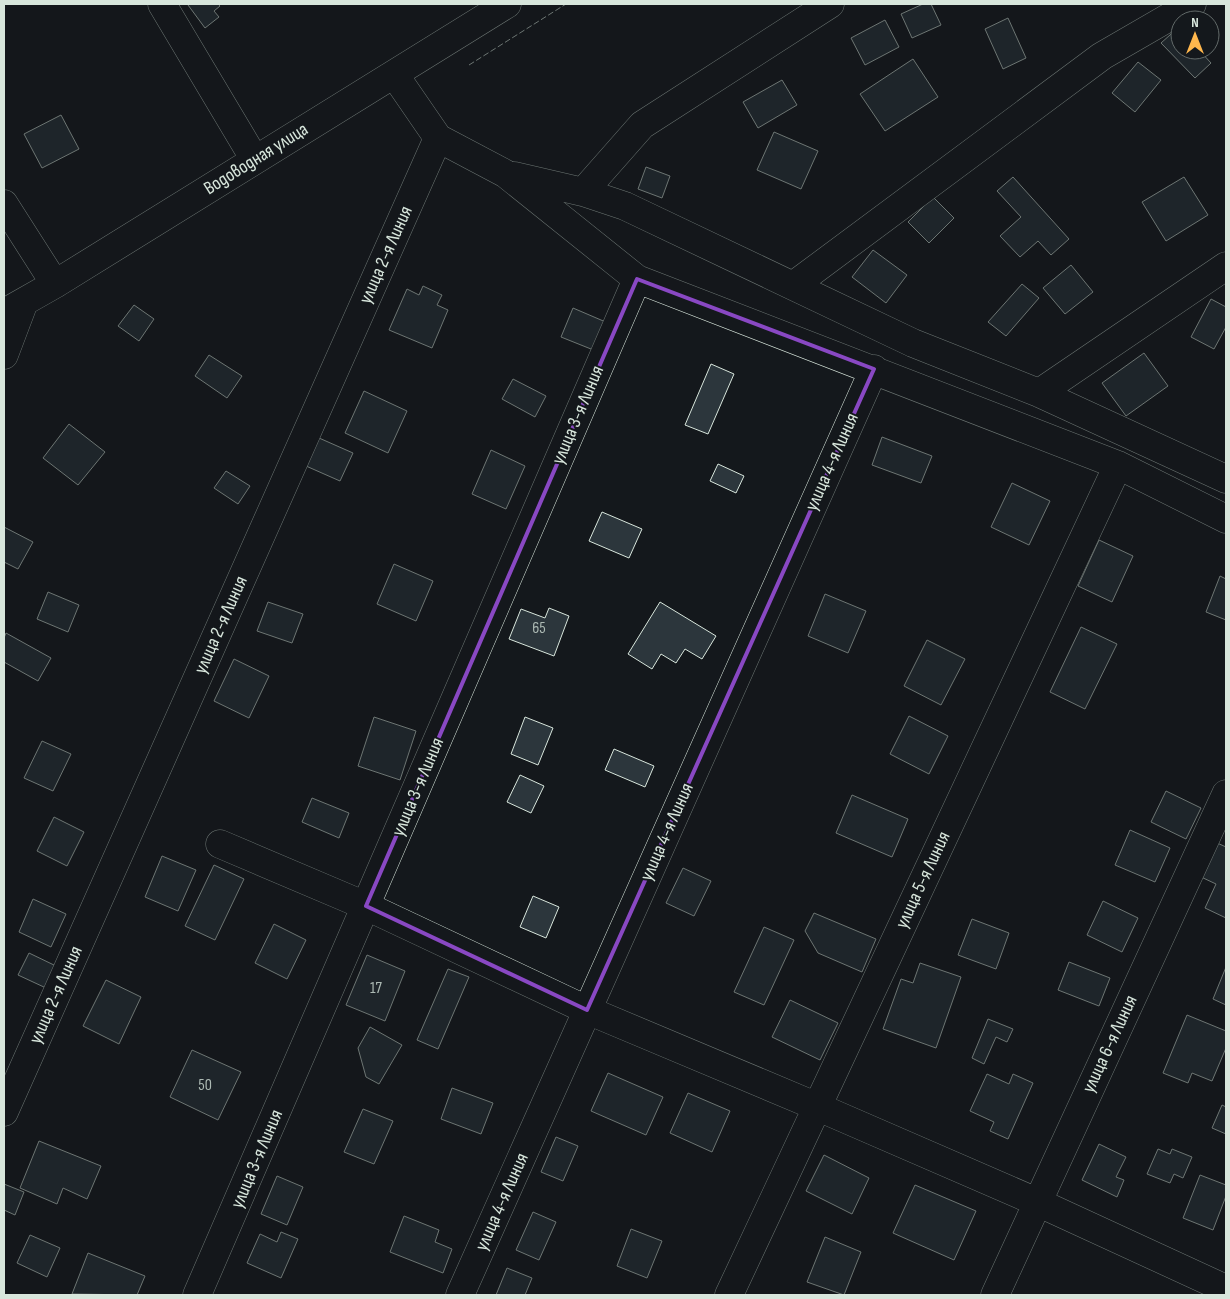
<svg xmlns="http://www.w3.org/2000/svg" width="1230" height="1299" viewBox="0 0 1230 1299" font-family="'Sofia Sans Condensed',sans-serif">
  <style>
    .building { fill: #2c363c; stroke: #d8e6dc }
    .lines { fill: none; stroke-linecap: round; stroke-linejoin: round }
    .minor-casing { stroke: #d8e6dc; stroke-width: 29 }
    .minor { stroke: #14181c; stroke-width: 28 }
    .fence { stroke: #d8e6dc; stroke-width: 1; stroke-dasharray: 6 2.5; stroke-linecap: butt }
    .marked { fill: none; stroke: #8948c3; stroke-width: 4; stroke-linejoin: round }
    .labels { text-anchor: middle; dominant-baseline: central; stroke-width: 4; stroke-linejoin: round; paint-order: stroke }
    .number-label { font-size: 16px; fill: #adbab4 }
    .street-label { font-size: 19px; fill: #d8e6dc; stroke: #14181c }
  </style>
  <rect width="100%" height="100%" fill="#14181c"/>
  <path class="building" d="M189,4h29l2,2 -6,5 5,6 -14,11 -17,-23z
    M923,4h8l10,21 -29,13 -11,-24z
    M1008,18l18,40 -23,11 -18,-40z
    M885,20l14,27 -34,18 -14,-27z
    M1180,26v24h19l12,13 -16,15 -34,-35z
    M913,59l25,38 -53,34 -25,-37z
    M1138,62l23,18 -26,32 -23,-19z
    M782,80l15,25 -39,23 -15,-26z
    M61,115l18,34 -37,19 -18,-34z
    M774,132l44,19 -17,38 -44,-19z
    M646,167l24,9 -8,22 -24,-9z
    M1013,177l56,62 -18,16 -13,-14 -18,16 -20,-21 21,-19 -24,-26z
    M1184,177l24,38 -42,26 -24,-39z
    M933,197l21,21 -25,25 -21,-21z
    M873,250l34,25 -21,28 -34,-26z
    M1071,265l22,27 -28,22 -22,-26z
    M1022,284l17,14 -33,38 -18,-14z
    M423,286l19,9 -5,10 11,5 -16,38 -43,-18 18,-41 12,6z
    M1211,299l15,8v20l-12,22 -23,-12z
    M134,305l20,14 -15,22 -21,-15z
    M573,308l35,15 -12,28 -35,-14z
    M1144,353l24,33 -42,30 -24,-33z
    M209,355l33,21 -15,22 -32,-22z
    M711,364l23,10 -26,60 -23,-9z
    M513,379l33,17 -11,21 -33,-18z
    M364,391l43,20 -19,42 -43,-20z
    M69,424l36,28 -27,33 -35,-27z
    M882,437l50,19 -11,27 -49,-18z
    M319,438l34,15 -13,28 -34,-15z
    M491,450l34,16 -19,43 -34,-15z
    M718,464l26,12 -8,17 -26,-12z
    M226,471l24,15 -12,18 -24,-16z
    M1012,483l38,18 -21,44 -38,-18z
    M602,512l40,17 -13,29 -40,-17z
    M4,527l29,15 -15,27 -14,-7z
    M1099,540l34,16 -21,46 -34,-16z
    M394,564l39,17 -17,40 -39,-17z
    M1220,576l6,3v41l-20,-8z
    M48,592l31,13 -11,27 -31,-13z
    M825,594l41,17 -18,42 -40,-17z
    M268,602l35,12 -11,29 -35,-12z
    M660,602l56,34 -14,23 -17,-10 -9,14 -15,-9 -9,15 -24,-15z
    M549,608l20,8 -15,40 -45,-17 12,-30 24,9z
    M1081,627l36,17 -32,65 -35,-17z
    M6,633l45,25 -13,23 -34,-19v-24z
    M927,640l38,19 -24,46 -37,-19z
    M234,659l35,17 -20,42 -35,-17z
    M909,716l39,20 -19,38 -39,-20z
    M374,717l42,14 -16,49 -42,-14z
    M525,717l28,11 -15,37 -27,-11z
    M42,741l29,13 -18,37 -29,-13z
    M614,749l40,17 -9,21 -40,-17z
    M520,775l24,11 -13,27 -24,-11z
    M1166,791l35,17 -15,31 -35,-17z
    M852,795l56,24 -16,38 -56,-24z
    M312,798l37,15 -10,25 -37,-16z
    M54,817l30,15 -17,34 -30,-15z
    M1130,830l40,18 -15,34 -40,-17z
    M1215,842l11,5v71l-21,-10 11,-24 -17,-8z
    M162,856l34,14 -18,41 -33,-14z
    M214,865l30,14 -29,61 -30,-14z
    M683,868l28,13 -17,35 -28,-13z
    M533,896l26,11 -13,31 -26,-11z
    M33,899l33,15 -15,33 -32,-15z
    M1103,901l35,17 -16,34 -35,-17z
    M814,913l62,26 -14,33 -44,-19 -13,-22z
    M972,919l37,14 -13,36 -38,-14z
    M274,924l32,16 -19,39 -32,-16z
    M764,927l30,13 -30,65 -30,-13z
    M29,953l27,13 -10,22 -28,-13z
    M367,955l38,16 -20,50 -39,-16z
    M1069,962l41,16 -11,28 -41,-16z
    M920,963l41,14 -25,71 -53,-19 18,-50 12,4z
    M1226,967v38l-13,-6z
    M448,969l21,8 -31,72 -21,-9z
    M106,980l35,17 -22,47 -36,-18z
    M790,1000l48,23 -18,37 -48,-23z
    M1187,1015l39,16v17l-14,33 -20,-8 -4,10 -25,-10z
    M988,1019l25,10 -6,13 -11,-5 -12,27 -12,-6z
    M370,1027l32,18 -23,39 -13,-7 -8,-29z
    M192,1050l49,22 -23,48 -48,-23z
    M608,1073l55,24 -17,38 -55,-24z
    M987,1074l22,10 4,-10 20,9 -25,56 -18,-8 4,-9 -24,-11z
    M452,1088l41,15 -12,31 -40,-15z
    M688,1093l42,18 -18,41 -42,-19z
    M1222,1105l4,2v27l-14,-6z
    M363,1109l30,12 -19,43 -30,-12z
    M556,1137l22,9 -15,35 -22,-9z
    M39,1141l62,25 -14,33 -24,-11 -6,16 -37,-16z
    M1099,1144l27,13 -10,20 8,3 -7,17 -35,-17z
    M1158,1149l12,5 2,-5 20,8 -9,21 -9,-4 -4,9 -23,-9z
    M824,1155l45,23 -17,36 -46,-23z
    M1200,1175l26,10v11l-13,34 -30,-12z
    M277,1176l26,11 -16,38 -26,-11z
    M4,1184l20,8 -9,23 -11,-5z
    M915,1185l61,26 -22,49 -61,-27z
    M533,1212l23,10 -17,38 -23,-10z
    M404,1216l35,14 -4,12 17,7 -9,24 -53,-21z
    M631,1229l31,12 -15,37 -30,-12z
    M281,1232l17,7 -17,39 -34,-15 13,-29 17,8z
    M30,1235l30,13 -13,29 -30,-14z
    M825,1237l36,15 -17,43 -37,-13z
    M88,1253l57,23 -8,19 -65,-1z
    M507,1268l25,10 -7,17h-29z"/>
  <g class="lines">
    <g class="minor-casing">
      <path id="minor" d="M162,4l93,156
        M394,74l44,64 68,36 131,105 481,186 108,54
        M514,176l69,16 42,14 288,137 126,50 187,86
        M583,192l59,-67 188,-121
        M4,204l51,80
        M794,285l308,-229 90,-52
        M4,313l51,-29 452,-280
        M4,355l20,-53
        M1039,393l187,-127
        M220,844l146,62 221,104 231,97 219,95 189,87
        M4,1112l434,-974
        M197,1295l440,-1016
        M460,1295l414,-926
        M729,1295l389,-830
        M995,1295l231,-501"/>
    </g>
    <use href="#minor" class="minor"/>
    <path class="fence" d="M469,65l97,-61"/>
  </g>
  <path d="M0 0H1230V1299H0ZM637,279l237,90 -287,641 -221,-104z" fill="#14181c" fill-opacity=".55" fill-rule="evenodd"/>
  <path class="marked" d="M637,279l237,90 -287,641 -221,-104z"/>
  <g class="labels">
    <g class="number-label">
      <text x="539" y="628">65</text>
      <text x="376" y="988">17</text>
      <text x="205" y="1085">50</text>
    </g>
    <g class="street-label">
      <text transform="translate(256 159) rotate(-32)">Водоводная улица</text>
      <text transform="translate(386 255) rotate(-66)">улица 2-я Линия</text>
      <text transform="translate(578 415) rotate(-67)">улица 3-я Линия</text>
      <text transform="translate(832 462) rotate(-66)">улица 4-я Линия</text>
      <text transform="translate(221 625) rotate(-66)">улица 2-я Линия</text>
      <text transform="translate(418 787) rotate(-67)">улица 3-я Линия</text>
      <text transform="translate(667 832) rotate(-66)">улица 4-я Линия</text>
      <text transform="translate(923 880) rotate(-65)">улица 5-я Линия</text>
      <text transform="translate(56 995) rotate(-66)">улица 2-я Линия</text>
      <text transform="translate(1110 1044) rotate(-65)">улица 6-я Линия</text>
      <text transform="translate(257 1159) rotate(-67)">улица 3-я Линия</text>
      <text transform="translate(502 1202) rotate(-66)">улица 4-я Линия</text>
    </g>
  </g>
  <rect width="1230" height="1299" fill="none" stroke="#d8e6dc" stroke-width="10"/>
  <g transform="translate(1195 35)"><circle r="24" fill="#14181c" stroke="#626a69"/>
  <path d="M0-4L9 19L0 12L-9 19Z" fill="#ffb74d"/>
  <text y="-8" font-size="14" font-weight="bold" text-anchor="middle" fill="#d8e6dc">N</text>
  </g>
</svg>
